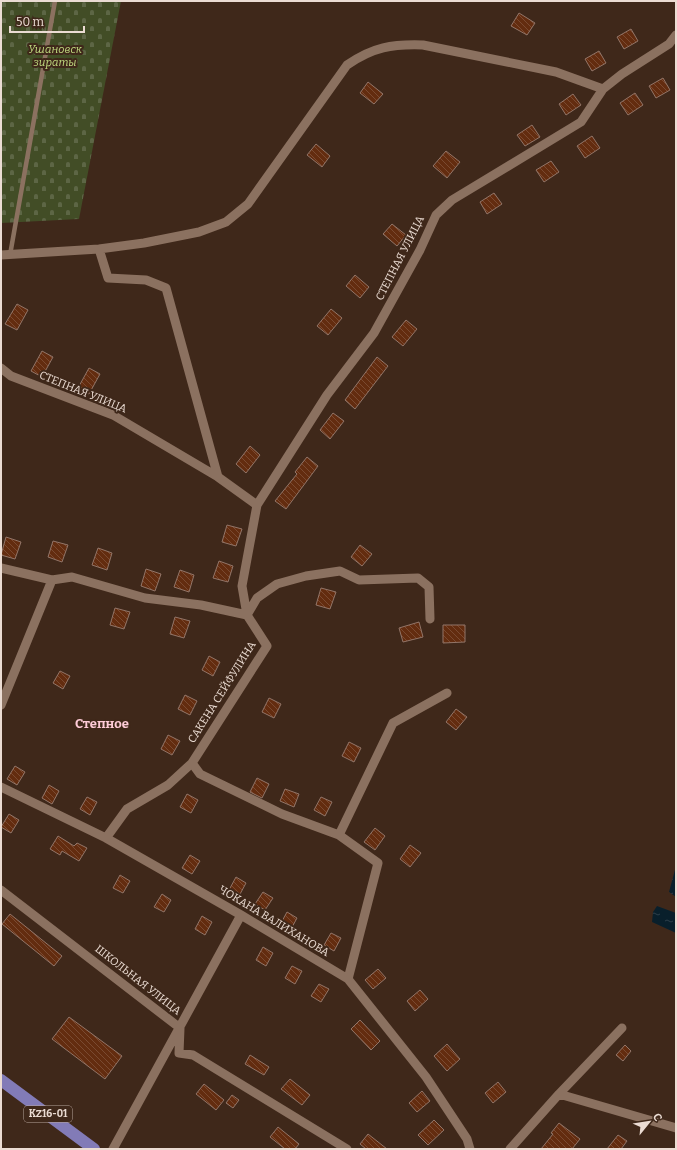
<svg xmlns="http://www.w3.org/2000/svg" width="677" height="1150" viewBox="0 0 677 1150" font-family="Bitter,serif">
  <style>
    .cemetery { fill: url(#cemetery-stones) }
    .water { fill: url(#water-ripples) }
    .building { fill: url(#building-back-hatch); stroke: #927568 }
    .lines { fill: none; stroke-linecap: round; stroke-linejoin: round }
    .lane { stroke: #8b7160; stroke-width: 4.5 }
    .street { stroke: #8b7160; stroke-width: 9 }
    .primary { stroke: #827bb7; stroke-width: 12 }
    .labels { text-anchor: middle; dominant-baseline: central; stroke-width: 4; stroke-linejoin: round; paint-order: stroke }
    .shield { fill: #3f281a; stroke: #b7a69c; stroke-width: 1 }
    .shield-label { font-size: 10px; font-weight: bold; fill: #ebdcd3 }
    .park-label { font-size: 11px; font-style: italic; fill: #c1db80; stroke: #3f281a }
    .street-label { font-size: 11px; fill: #ebdcd3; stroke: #3f281a }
    .quarter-label { font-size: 13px; font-weight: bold; fill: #fecbd7; stroke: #3f281a }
  </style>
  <defs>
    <pattern id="cemetery-stones" width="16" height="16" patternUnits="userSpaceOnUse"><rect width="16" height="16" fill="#424d26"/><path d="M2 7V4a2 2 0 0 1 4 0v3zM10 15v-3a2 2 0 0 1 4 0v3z" fill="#5d6645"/></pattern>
    <pattern id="water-ripples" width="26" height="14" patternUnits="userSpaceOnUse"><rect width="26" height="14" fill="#091f2b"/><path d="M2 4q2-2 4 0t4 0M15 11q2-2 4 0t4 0" fill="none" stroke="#2d3f49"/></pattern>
    <pattern id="building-back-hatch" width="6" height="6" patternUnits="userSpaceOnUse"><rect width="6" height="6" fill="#632c0f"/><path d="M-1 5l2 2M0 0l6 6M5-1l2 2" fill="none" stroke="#7a4a31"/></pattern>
  </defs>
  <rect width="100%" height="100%" fill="#3f281a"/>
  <path class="cemetery" d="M1,1h120l-42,218 -78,4z"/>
  <path class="water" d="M676,866v31l-7,-5z
    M657,906l19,7v20l-24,-11 1,-10z"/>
  <path class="building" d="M519,13l16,10 -8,12 -16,-9z
    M631,29l7,12 -14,8 -7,-12z
    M599,51l7,12 -14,8 -7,-12z
    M663,78l7,12 -14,8 -7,-12z
    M368,82l15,12 -9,10 -14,-11z
    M635,93l8,12 -15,10 -8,-12z
    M573,94l8,11 -15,10 -7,-11z
    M532,125l8,12 -15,9 -8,-11z
    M592,136l8,12 -15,10 -8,-12z
    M316,144l14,12 -8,11 -15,-12z
    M446,151l14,11 -13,16 -14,-12z
    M551,161l8,11 -15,10 -8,-12z
    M494,193l8,11 -15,10 -7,-12z
    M392,224l14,11 -9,11 -14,-12z
    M355,275l14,12 -9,11 -14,-12z
    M17,304l11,6 -11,20 -12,-6z
    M331,309l11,9 -14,17 -11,-9z
    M406,320l11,9 -14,17 -11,-9z
    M42,351l11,6 -11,20 -11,-6z
    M377,357l11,9 -33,43 -10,-9z
    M89,368l11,6 -11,20 -11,-6z
    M333,413l11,8 -14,18 -10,-9z
    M250,446l10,9 -14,18 -10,-9z
    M307,457l11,9 -32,43 -11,-8 22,-27 -2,-2z
    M227,525l15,4 -6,17 -14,-4z
    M6,537l15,5 -6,17 -14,-4z
    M53,541l15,4 -6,17 -14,-5z
    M360,545l12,9 -10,12 -11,-9z
    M98,548l14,5 -5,17 -15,-5z
    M219,561l14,5 -5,16 -15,-4z
    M146,569l15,5 -6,17 -14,-5z
    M180,570l14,5 -5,17 -15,-5z
    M321,588l15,4 -6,17 -14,-4z
    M115,608l15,4 -6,17 -14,-4z
    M175,617l15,4 -6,17 -14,-4z
    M419,622l4,15 -20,5 -4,-14z
    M443,625h22v17l-22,1z
    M209,656l11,6 -7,14 -11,-6z
    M60,671l10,5 -7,13 -10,-6z
    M185,695l12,6 -7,14 -12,-6z
    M269,698l12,6 -7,14 -12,-6z
    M456,709l11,8 -11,13 -10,-8z
    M168,735l12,6 -8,14 -11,-6z
    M349,742l12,6 -7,14 -12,-6z
    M15,766l10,6 -8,13 -10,-6z
    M257,778l12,6 -7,14 -12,-6z
    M49,785l10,6 -7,13 -10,-6z
    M285,789l14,5 -5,13 -14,-6z
    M187,794l11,6 -7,13 -11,-6z
    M87,797l10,5 -7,13 -10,-6z
    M321,797l11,5 -7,14 -11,-6z
    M9,814l10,6 -8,13 -10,-6z
    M375,828l10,8 -10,14 -11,-8z
    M58,836l16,10 3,-3 10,5 -8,13 -17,-10 -2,4 -10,-6z
    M410,845l11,8 -11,14 -10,-8z
    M190,855l10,6 -8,13 -10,-6z
    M120,875l10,6 -7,12 -10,-5z
    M236,877l10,6 -7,13 -10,-6z
    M263,892l10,6 -8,12 -10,-6z
    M162,894l9,6 -7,12 -10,-5z
    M287,912l10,6 -7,13 -10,-6z
    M10,914l52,42 -8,10 -52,-42z
    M202,916l10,6 -7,13 -10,-6z
    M331,933l10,5 -7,13 -10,-6z
    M263,947l10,6 -7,13 -10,-6z
    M292,966l10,5 -7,13 -10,-6z
    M378,969l8,9 -13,11 -8,-9z
    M319,984l10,5 -8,13 -10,-6z
    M420,990l8,9 -13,12 -8,-10z
    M69,1017l53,39 -17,23 -53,-40z
    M360,1020l20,21 -9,9 -20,-21z
    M447,1044l13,15 -13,12 -13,-15z
    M625,1045l6,6 -8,10 -7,-6z
    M250,1055l19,12 -5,8 -19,-11z
    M290,1079l20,16 -8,10 -21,-16z
    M498,1082l8,10 -13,11 -8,-10z
    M204,1084l20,16 -8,10 -20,-16z
    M422,1091l8,10 -13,11 -8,-9z
    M232,1095l7,5 -6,8 -7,-5z
    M434,1120l10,10 -16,15 -10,-10z
    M559,1123l21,16 -8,10h-31l12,-15 -2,-1z
    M278,1127l21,17 -4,5h-10l-15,-12z
    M368,1134l19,15h-21l-6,-5z
    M618,1135l9,6 -6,8h-14z"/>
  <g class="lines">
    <path class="lane" d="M10,255l45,-254"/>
    <path class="street" d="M99,249l9,29 38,2 20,8 52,189 39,28
      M1,255l98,-6 45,-6 55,-11 27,-10 22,-18 99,-139c26,-18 45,-21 76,-20l133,27 47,17
      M1,368l10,8 102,39 105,62
      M1,568l51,12 20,-3 73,21 56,7 46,10 20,31 -75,117 -24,22 -41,24 -21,29
      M247,615l-5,-29 15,-81 70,-110 47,-62 46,-83 16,-35 16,-15 129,-78 22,-33 19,-15 47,-30 7,-9
      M247,615l10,-17 20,-14 29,-8 34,-5 19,9 59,-2 11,9 1,32
      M1,705l51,-125
      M192,763l8,11 82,40 57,21 39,28 -30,116
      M1,787l105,51 135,77 107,64 78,98 41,62 3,10
      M339,835l54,-112 54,-30
      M1,890l179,138 -1,25 14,2 154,94
      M559,1094l63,-66
      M113,1149l128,-234
      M510,1149l49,-55 117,34"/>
    <path class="primary" d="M1,1080l93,69"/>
  </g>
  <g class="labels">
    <rect class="shield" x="24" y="1106" width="48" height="16" rx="3"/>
    <g class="shield-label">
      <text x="48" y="1114">KZ16-01</text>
    </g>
    <g class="park-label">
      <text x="55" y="49">Ушановск<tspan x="55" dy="13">зираты</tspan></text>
    </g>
    <g class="street-label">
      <text transform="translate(400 258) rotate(-63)">СТЕПНАЯ УЛИЦА</text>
      <text transform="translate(83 392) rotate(22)">СТЕПНАЯ УЛИЦА</text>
      <text transform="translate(222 692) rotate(-58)">САКЕНА СЕЙФУЛИНА</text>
      <text transform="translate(274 921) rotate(31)">ЧОКАНА ВАЛИХАНОВА</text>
      <text transform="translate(138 980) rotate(38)">ШКОЛЬНАЯ УЛИЦА</text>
    </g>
    <g class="quarter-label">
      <text x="102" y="723">Степное</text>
    </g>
  </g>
  <rect width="677" height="1150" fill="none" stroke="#ebdcd3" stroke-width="4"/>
  <g transform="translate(649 1122) rotate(60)" stroke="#3f281a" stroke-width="3" paint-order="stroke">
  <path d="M0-3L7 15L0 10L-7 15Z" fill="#ebdcd3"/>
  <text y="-6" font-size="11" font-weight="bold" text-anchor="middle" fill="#ebdcd3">С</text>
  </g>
  <path d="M10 26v6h74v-6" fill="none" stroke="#ebdcd3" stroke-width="2"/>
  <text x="16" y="26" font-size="12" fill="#ebdcd3" stroke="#3f281a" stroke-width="3" paint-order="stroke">50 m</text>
</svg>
